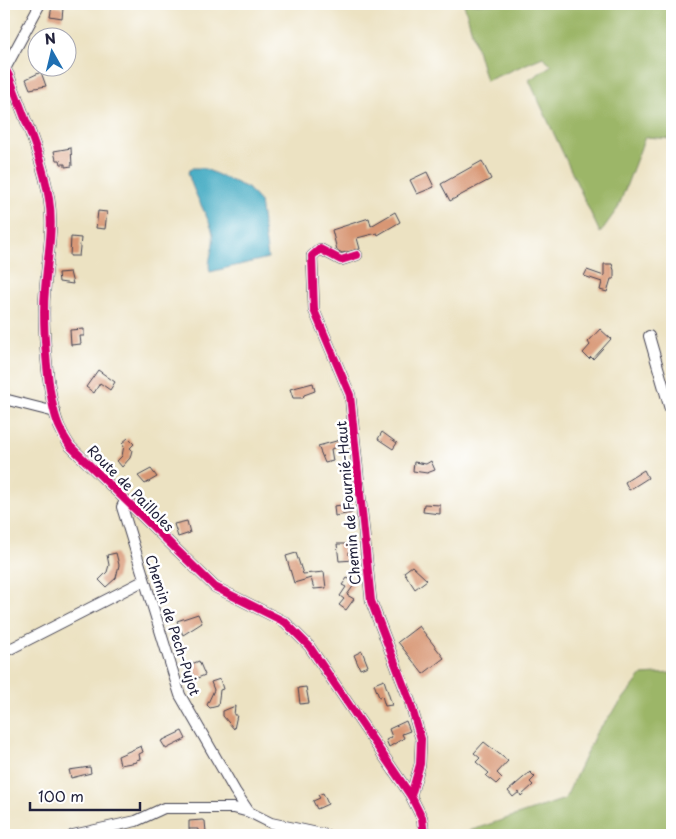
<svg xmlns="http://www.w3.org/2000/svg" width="676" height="839" viewBox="0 0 676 839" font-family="'Playpen Sans',sans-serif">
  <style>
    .forest { fill: #9cb667; stroke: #5f6c51 }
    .water { fill: #42aac2; stroke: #32667e }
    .building { fill: #d89775 }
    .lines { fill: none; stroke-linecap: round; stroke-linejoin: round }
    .minor-casing { stroke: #403f4f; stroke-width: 12 }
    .minor { stroke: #fff; stroke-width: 10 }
    .cycleway-casing { stroke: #fff; stroke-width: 11 }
    .cycleway { stroke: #d6006c; stroke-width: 8 }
    .labels { text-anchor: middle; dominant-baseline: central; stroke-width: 5; stroke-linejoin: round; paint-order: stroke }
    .street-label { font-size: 14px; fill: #22223b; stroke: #fff }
  </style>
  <rect width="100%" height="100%" fill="#fff"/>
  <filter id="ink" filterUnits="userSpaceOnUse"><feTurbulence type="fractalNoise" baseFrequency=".02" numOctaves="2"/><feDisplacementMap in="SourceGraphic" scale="10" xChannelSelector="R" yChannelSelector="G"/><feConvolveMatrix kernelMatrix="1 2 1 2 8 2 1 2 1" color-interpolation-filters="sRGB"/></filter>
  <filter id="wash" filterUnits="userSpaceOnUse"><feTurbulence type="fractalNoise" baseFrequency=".0096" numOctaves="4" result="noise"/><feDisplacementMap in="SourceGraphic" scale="20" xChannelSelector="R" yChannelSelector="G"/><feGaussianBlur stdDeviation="1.12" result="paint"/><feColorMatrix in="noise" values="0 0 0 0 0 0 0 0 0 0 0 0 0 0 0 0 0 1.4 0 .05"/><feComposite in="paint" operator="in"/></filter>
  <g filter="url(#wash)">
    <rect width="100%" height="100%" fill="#ece2c2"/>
    <path class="forest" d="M464,4h208v135l-27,-2 -27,71 -18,25 -71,-153 23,-15 -9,-8 -57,24z
      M672,673v162h-201l-2,-4 96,-32 31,-66 46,-58z"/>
    <path class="water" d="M192,168h11l45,20 12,14 8,56 -58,14c-4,-13 7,-27 2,-42 -7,-20 -19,-37 -24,-58z"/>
    <g id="blocks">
      <path class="building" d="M52,6l11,2 -1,11 -12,-2z
        M41,72l5,14 -16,3 -4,-10z
        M71,148l1,18 -7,1v-3h-4l-1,-4h-4l-2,-9z
        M482,161l9,18 -41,22 -9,-17z
        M427,172l7,15 -17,7 -7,-14z
        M98,211l9,1 -2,17 -9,-1z
        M395,212l5,10 -22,13 -1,-2 -20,5 3,11 -18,4 -5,-3 -5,-20 37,-12 2,8z
        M71,237l10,1 -2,18h-9z
        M604,264h8l2,6v9h-3l-4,13 -7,-2 2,-8 -18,-6 3,-6 17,6z
        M70,272l3,12 -14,-2 -1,-9z
        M84,329v7h-4l1,8 -10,1 -1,-15z
        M600,329l11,10 -18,20 -2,-2 -2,2 -6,-6 7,-8 -2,-3z
        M98,370l17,12 -5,8 -10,-7 -6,10 -8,-6z
        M313,383l2,8 -11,4 -1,3h-10l-3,-9z
        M382,432l15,11 -4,6 -15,-10z
        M128,438l6,6 -4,4 2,2 -2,8 -8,9 -5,-6 5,-5 2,-11 -2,-2z
        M340,440l2,6 -11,3 2,12 -8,2 -7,-17z
        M431,461l4,9 -8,3 -14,-2 1,-9 12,2z
        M151,469l6,8 -12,7 -7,-8z
        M644,470l4,8 -19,12 -4,-8z
        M350,504l2,9 -17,3 -1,-10z
        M424,504l16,1v9l-17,-2z
        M187,521l3,12 -12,4 -4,-13z
        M337,544h12v11l6,5 -16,1z
        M116,553l3,12 -3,13 -10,9 -7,-7 8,-8 2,-7 -2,-10z
        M296,553l7,21 21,-2 2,16 -12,1 -3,-11 -17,5 -8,-27z
        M412,566l15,14 -12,9 -11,-17z
        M347,578l9,4 -9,13 7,4 -8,11 -7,-5 5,-6 -4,-3 6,-9 -4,-2z
        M198,614l4,9 -19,12 -6,-14z
        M419,626l25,32 -21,16 -25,-32z
        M362,651l6,15 -8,3 -6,-14z
        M199,661l6,14 -10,4 -6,-14z
        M220,679l3,10 -3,1 -2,16 -8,2 -3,-3 7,-15 -3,-8z
        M384,680l8,25 -7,1 -3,-10 -3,1 -5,-13z
        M306,687l3,16 -9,1 -2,-16z
        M235,706l-1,9h3l-3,14 -11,-13v-5z
        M406,721l4,10 -8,3 2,4 -15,9 -3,-7 6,-3 -3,-8z
        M182,731l4,8 -20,10 -5,-8z
        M484,742l24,19 -11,12 5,5 -6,6 -10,-8 3,-3 -13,-11 4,-4 -6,-5z
        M141,746l2,6 -4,2 1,5 -4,1 1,2 -17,3 -2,-9z
        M90,767l1,6 -20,5 -2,-8z
        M530,772l5,5 -5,5 3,3 -12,11 -2,-4 -6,5 -5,-6z
        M323,793l5,11 -11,5 -4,-8 7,-3 -2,-3z
        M202,820l3,1 1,11h-8v-3h-9v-8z"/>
    </g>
  </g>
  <g filter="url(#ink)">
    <use href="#blocks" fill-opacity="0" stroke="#403f4f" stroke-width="1"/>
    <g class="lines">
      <g class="minor-casing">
        <path id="minor" d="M4,67l5,9c14,39 34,83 40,123 5,30 -2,61 -4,91 -3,31 2,108 14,136 3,7 7,14 11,20l145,141 70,35 24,24 102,150 11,22 2,17
          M5,69l35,-65
          M357,255l-16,5 -21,-11 -8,7 2,54 36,85 21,206 39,101 11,37 -1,25 -9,32
          M649,336l23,80
          M4,399l51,13
          M125,501l-3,6 58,188 55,96 14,21 22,11 56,12
          M10,649l133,-68
          M73,835l63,-14 28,-13h70l15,4"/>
      </g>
      <use href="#minor" class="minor"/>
      <g class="cycleway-casing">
        <path id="cycleway" d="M4,67l5,9c14,39 34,83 40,123 5,30 -2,61 -4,91 -3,31 2,108 14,136 3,7 7,14 11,20l145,141 70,35 24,24 102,150 11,22 2,17
          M357,255l-16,5 -21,-11 -8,7 2,54 36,85 21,206 39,101 11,37 -1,25 -9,32"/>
      </g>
      <use href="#cycleway" class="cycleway"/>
    </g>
  </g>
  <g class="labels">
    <g class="street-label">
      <text transform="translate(131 488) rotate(45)">Route de Pailloles</text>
      <text transform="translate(348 503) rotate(-95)">Chemin de Fournié-Haut</text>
      <text transform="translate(173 625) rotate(72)">Chemin de Pech-Pujot</text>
    </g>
  </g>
  <rect width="676" height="839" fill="none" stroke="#fff" stroke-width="20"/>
  <g transform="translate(52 52) rotate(352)"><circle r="24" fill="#ffffff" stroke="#a7a7b1"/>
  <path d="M0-4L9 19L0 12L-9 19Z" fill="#1f6fb2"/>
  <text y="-8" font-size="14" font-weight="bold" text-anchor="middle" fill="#22223b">N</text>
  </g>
  <path d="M30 802v8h110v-8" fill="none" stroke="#22223b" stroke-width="2.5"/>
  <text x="38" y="802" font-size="15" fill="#22223b" stroke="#ffffff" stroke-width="4" paint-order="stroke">100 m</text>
</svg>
